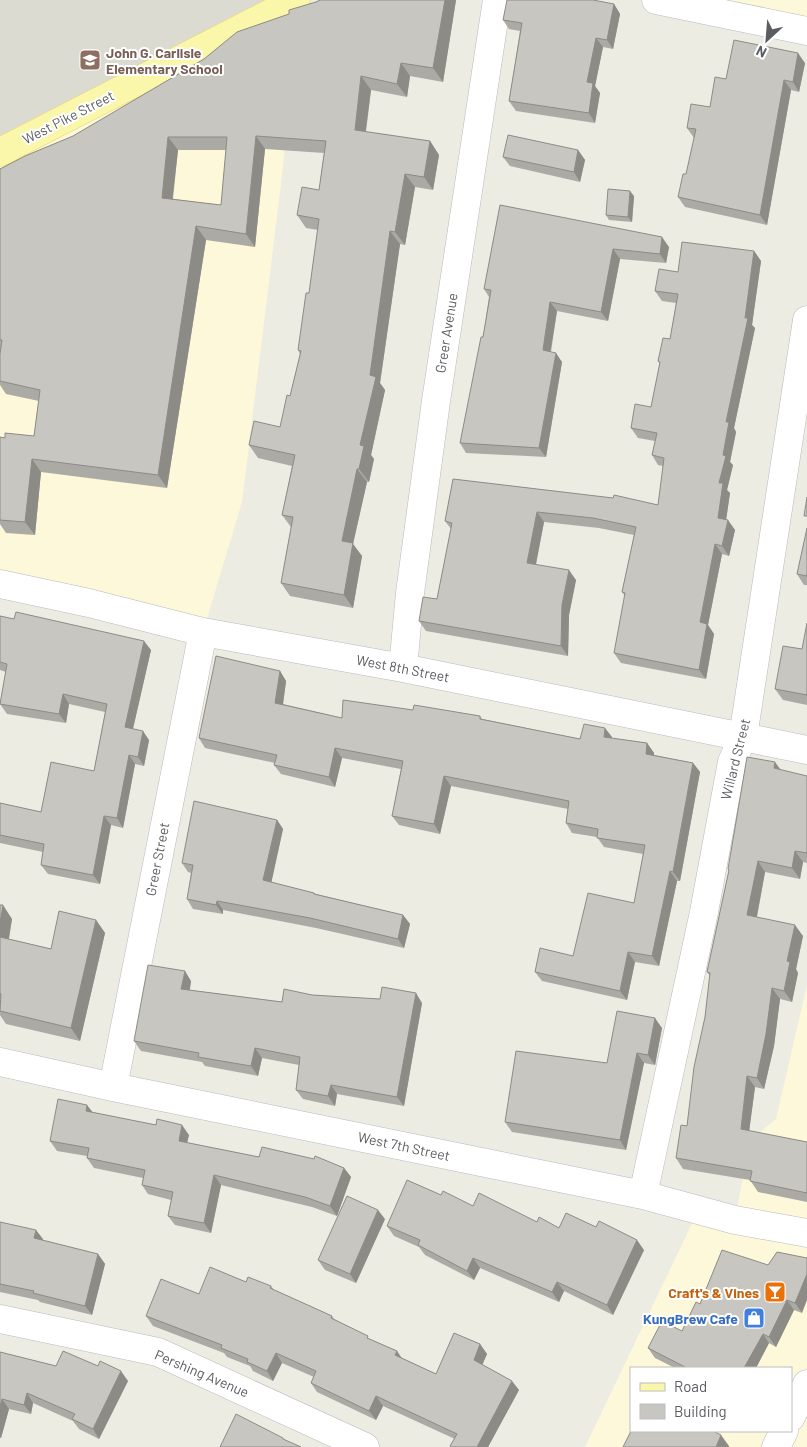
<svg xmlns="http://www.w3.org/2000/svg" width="807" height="1447" viewBox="0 0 807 1447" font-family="Barlow,sans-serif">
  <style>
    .commercial { fill: #fcf8d9; fill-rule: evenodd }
    .education { fill: #dcdbd1 }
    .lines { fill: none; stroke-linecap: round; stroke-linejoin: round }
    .street-casing { stroke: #b8b9be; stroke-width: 29 }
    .secondary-casing { stroke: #b8bac0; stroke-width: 29 }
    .primary-casing { stroke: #e9d360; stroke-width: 29 }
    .street { stroke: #fff; stroke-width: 28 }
    .secondary { stroke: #fff; stroke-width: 28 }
    .primary { stroke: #faf7aa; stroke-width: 28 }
    .wall { fill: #acaaa5; fill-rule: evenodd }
    .shaded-wall { fill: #8c8b86 }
    .building { fill: #c8c6c0; stroke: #8c8b86; fill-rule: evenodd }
    .labels { text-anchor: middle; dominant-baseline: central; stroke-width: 4; stroke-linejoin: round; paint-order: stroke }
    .education-label { font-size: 14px; font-weight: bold; fill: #785e54; stroke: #fff; text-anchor: start }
    .street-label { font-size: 14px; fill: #5b5d62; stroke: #fff }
    .food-label { font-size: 14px; font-weight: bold; fill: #c56008; stroke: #fff; text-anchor: end }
    .shop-label { font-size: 14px; font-weight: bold; fill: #366cbe; stroke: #fff; text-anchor: end }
  </style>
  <rect width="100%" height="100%" fill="#edece3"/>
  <path class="commercial" d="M656,0h151v31z
    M282,7l11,41 -10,119 -41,335 -39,130 -203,-48v-432z
    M807,985v462h-222l113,-236 37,9 15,-80 26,-21zM631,1368h160v63h-160z"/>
  <path class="education" d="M0,0h296l-296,152z"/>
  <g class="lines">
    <g class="street-casing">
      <path id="street" d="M0,584l89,19 114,29 200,36 404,82
        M403,668l7,-75 26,-192 61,-401
        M0,1062l113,25 530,108 92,25 72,13
        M113,1087l90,-455
        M643,1195l61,-283 28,-150 11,-25 64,-417
        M0,1319l158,33 207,95"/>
    </g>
    <g class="secondary-casing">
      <path id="secondary" d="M656,0l151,31
        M791,1417l16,-33
        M776,1447l8,-16"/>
    </g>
    <g class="primary-casing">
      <path id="primary" d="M0,152l296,-152"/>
    </g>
    <use href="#street" class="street"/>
    <use href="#secondary" class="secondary"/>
    <use href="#primary" class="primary"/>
  </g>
  <path class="wall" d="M320,0h136l-13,82 -33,-6 -3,21 -36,-7 -5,42 64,9 9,14 -6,35 -18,-3 -10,58 -5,-1 -20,139 5,7 -14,65 3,4 -5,23h-2l-14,62 9,12 -9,52 -63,-12 -9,-13 10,-56 -9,-12 10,-49 -34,-8 -9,-13 31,-18 10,-31 10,-42 -2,-4 11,-57 9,-63 -12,-2 -9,-13 22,-25 5,-37 -59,-4 -10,98 -49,-7 -39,248 -126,-16 -6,63 -29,-2 -6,-9v-87l5,1 29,-2 5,-35 -33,-7 -6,-9v-216l73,-33 216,-122zM178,150h48l-5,55 -48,-6z
    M614,4l6,10 -7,35 -10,-2 -8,39 5,7 -5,30 -79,-12 -7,-10 11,-70 -11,-2 -6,-9z
    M805,63l-6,29 -8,-2 -24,135 -82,-18 -7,-10 8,-23 8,-36 -7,-10 23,-21 16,-28z
    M578,150l7,10 -5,22 -70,-16 -7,-9z
    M634,196l-2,26 -23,-2 -3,-5z
    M500,205l169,42 -3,16 -46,-4 -12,62 -51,-10 -6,41 11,10 -16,95 -80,-4 -6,-10 23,-106 6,-40 -5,-8z
    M754,251l7,10 -9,64 3,3 -21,100 2,4 -6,30 3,3 -6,25 3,3 -4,26 9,11 -6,26 -7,-2 -14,71 6,9 -8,45 -85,-16 -7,-10 11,-57 -3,-4 12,-57 -35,-7 -55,-6 -8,43 40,15 -7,35 -1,41 -142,-25 -7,-10 18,-22 14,-70 -6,-8 8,-42 205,26 5,-39 -5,-1 -6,-10 3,-14 -17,-3 -7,-10 20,-21 9,-43 -2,-3 12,-22 6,-36 -14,-2 -7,-10 23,-19z
    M807,528v57h-3l-7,-11z
    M0,616l151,34 -18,79 16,11 -5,26 -9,-2 -12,64 -12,-3 -11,59 -52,-10 -7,-9 2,-13 -43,-9v-40l41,9 53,-41 11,-59 -36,-8 -3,19 -59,-9 -7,-10 6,-32 -6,-2z
    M807,623v82l-24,-5 -8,-11 27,-40z
    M280,671l6,10 -3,23 59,14 71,-8 67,6 2,3 98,20 32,-2v1l35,5 7,10v2l39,8 7,9 -20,109h-3l-18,85 -24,-4 -8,38 -85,-19 -7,-9 38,-16 61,-53 9,-49 -39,-7 -7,-10 -25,-4 -6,-10 2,-14 -117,-23 -11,48 -41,-9 -7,-9 9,-47 -59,-11 -7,29 -54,-13 -7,-9 1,-2 -70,-15 -6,-10z
    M780,770l27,6v87l-4,-1 -3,17 -35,-7 -8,45 46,19 -7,33 2,4 -6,29 -12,-3 -6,47 -10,43 -9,-2 -6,44 58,11v60l-49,-10 -8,-12 -67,-11 -7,-11 11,-32 18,-109 5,-41 -3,-4 22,-101 -1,-2z
    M277,820l6,9 -12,53 43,11 2,1 87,21 7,9 -6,24 -88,-20 -93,-18v4l-30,-5 -6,-10 4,-26 -3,-1 -6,-9z
    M0,905l12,14 -3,20 42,10 45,-29 9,13 -25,108 -74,-17 -6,-9z
    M191,981l-1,9 92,12 30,-7 110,8 -18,103 -67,-12 -2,12 -32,-7 -7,-9 3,-25 -37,-7 -4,18 -53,-10 -3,-4 -61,-11 -7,-10z
    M662,1028l-7,37 -11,-2 -18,87 -114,-18 -7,-10 102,-59z
    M92,1112l97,23 -2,8 72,14 85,11 7,9 -14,39 -25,-9 -91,-22 -10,48 -36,-8 -7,-9 3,-16 -23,-6 -6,-9 1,-7 -49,-10 -7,-10v-2l-30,-5 -7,-10z
    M441,1195l32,11 86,22 37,-1 48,23 -31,65 -49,-24 -5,11 -79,-34 -6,12 -49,-25 -6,-8 -25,-11 -7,-10z
    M385,1219l-29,64 -31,-13 -7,-10z
    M0,1222l43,17v1l55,14 7,10 -13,51 -52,-13 -2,-2 -38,-8z
    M777,1252l25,61 -8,-3 -18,37 -7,-4 -13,25h-81l-20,-10 -7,-10 34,-17 18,-27 68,-39z
    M246,1282l25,4 3,4 58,26 2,3 36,20 27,12 5,7 34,16 44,-30 7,10 -5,11 37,25 -31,57h-37l-1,-1 5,-7 -72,-33 -7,14 -59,-28 -6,-9 3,-6 -32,-14 -9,18 -20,-10 -3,-5 -23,-9 -3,-4 -71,-27 -7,-10 53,-22z
    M0,1352l56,14 72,15 -29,58 -20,-10 -6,-8 -40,-18 -2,11 -22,-5 -8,29h-1z"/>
  <path class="shaded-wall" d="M445,0h11l-13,82 -10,-14z
    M614,4l6,10 -7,35 -6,-9z
    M596,38l7,9 -8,39 5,7 -5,30 -6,-10 -2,-31z
    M798,53l7,10 -6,29 -6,-10z
    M401,63l9,13 -3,21 -10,-13z
    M361,76l10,14 -7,53 -9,-13z
    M784,80l7,10 -24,135 -7,-10z
    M256,136l9,13 -10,98 -9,-13z
    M168,137l10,13 -7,61 -9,-13z
    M430,141l9,14 -6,35 -9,-13z
    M578,150l7,10 -5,22 -6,-10z
    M405,174l10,13 -10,58 -10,-13z
    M630,191l4,5 -2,26 -4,-5z
    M196,226l10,14 -39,248 -9,-13z
    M390,231l10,13 -20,139 5,7 -14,65 3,4 -5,23 -10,-13 1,-24z
    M662,237l7,10 -3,16 -6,-9z
    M613,249l7,10 -12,62 -7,-9z
    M754,251l7,10 -9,64 3,3 -21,100 2,4 -6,30 3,3 -6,25 3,3 -5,35 -7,-10 1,-35 7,-61 19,-104z
    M550,302l7,9 -8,49 -6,-10z
    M556,353l6,9 -16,95 -7,-9z
    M32,459l9,13 -6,63 -10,-13z
    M357,469l10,13 -14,62 9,12 -9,52 -9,-13 -2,-54z
    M537,512l7,10 -10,51 -7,-10z
    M728,520l7,10 -6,26 -7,-10z
    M715,544l7,10 -14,71 6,9 -8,45 -7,-9 1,-48z
    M569,570l7,10 -7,35 -1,41 -7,-10 1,-41z
    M144,641l7,9 -20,87 -6,-10z
    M280,671l6,10 -4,31 -7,-9z
    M63,694l6,10 -3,19 -7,-9z
    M605,728l7,9 -2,9 -6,-9z
    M143,731l6,9 -5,26 -6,-9z
    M647,743l7,10 -2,10 -6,-9z
    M335,748l7,10 -7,29 -6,-10z
    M129,755l6,9 -12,64 -6,-10z
    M775,762l8,11 -9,-5z
    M693,763l7,9 -20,109 -7,-9z
    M444,776l7,10 -11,48 -6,-10z
    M104,816l7,9 -11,59 -7,-9z
    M277,820l6,9 -13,60 -7,-9z
    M795,851l8,11 -3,17 -8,-11z
    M758,861l7,11 -10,54 -8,-11z
    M670,871l7,10 -18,85 -7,-10z
    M217,901l6,9v4l-7,-9z
    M3,905l9,14 -5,30 -7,-10v-16z
    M403,915l7,9 -6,24 -6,-9z
    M96,920l9,13 -25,108 -9,-13z
    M795,925l8,11 -7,33 2,4 -6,29 -8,-11 3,-30z
    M628,952l7,10 -8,38 -7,-9z
    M185,971l6,10 -3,17 -7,-9z
    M772,988l8,11 -6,47 -10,43 -7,-11z
    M416,993l6,10 -18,103 -7,-9z
    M655,1018l7,10 -7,37 -7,-10z
    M255,1048l7,10 -4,18 -7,-10z
    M637,1053l7,10 -18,87 -6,-10z
    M747,1076l8,11 -7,53 -7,-11z
    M331,1085l6,9 -2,12 -7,-10z
    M87,1105l7,9 -8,-3z
    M182,1125l7,10 -4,16 -6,-10z
    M344,1168l7,9 -14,39 -7,-10z
    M214,1175l7,10 -10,48 -7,-10z
    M378,1210l7,9 -29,64 -6,-9z
    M36,1230l7,9 -2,9 -7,-10z
    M637,1240l7,10 -31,65 -6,-10z
    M98,1254l7,10 -13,51 -7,-9z
    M473,1258l7,10 -6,12 -7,-9z
    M807,1274v26l-5,13 -7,-10z
    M557,1282l7,9 -5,11 -7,-10z
    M787,1300l7,10 -18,37 -7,-10z
    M763,1334l6,9 -13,25h-12z
    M480,1344l7,10 -7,16 -6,-10z
    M397,1351l6,10 -8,-6z
    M276,1353l6,10 -9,18 -6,-10z
    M121,1371l7,10 -29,58 -6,-10z
    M512,1381l7,9 -31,57h-11z
    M27,1393l6,10 -2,11 -7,-9z
    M376,1396l7,10 -7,14 -7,-9z
    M2,1399l7,10 -8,29 -1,-2v-29z
    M721,1435l8,11v1h-13z"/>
  <path class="building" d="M320,0h125l-12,68 -32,-5 -4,21 -36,-8 -6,54 75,11 -6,36 -19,-3 -10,58 -5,-1 -20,144 6,2 -16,68 4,1 -5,23h-2l-15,72 11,2 -9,52 -63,-12 12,-66 -11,-2 13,-60 -46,-10 5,-24 26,6 7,-32 3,1 11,-45 -3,-1 8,-57h3l10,-74 -22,-4 5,-28 17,3 7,-49 -70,-5 -10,98 -50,-8 -38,249 -126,-16 -7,63 -25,-2v-83l5,1v-5l29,3 6,-46 -40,-9v-27l2,-14h-2v-171l25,-13 48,-20 131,-77 33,-27 52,-18v-4l27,-8zM168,137h59l-6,68 -59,-7z
    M507,0h86l21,4 -7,36 -11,-2 -9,44 6,1 -4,30 -80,-12 13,-78 -19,-3z
    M734,40l64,13 -5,29 -9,-2 -24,135 -82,-18 5,-23h3l10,-45 -9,-1 4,-24 19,3 5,-30 11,2z
    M508,135l70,15 -4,22 -71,-15z
    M608,189l22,2 -2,26 -22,-2z
    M500,205l162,32 -2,17 -47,-5 -12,63 -51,-10 -7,48 13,3 -17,95 -79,-5 21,-106h2l8,-47 -7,-1z
    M682,242l72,9 -9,67h3l-22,104h3l-6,33 3,1 -7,27h4l-5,35 10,2 -6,26 -7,-2 -15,78 7,2 -8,46 -85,-17 11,-60 -3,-1 14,-65 -43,-9 -56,-6 -10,51 42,7 -7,35 -1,41 -142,-25 4,-24 14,2 15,-76 -7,-2 8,-42 160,19 1,-3 44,10 6,-47 -12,-3 5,-22 -26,-5 4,-24 16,3 9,-45 -2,-1 5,-23 7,1 8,-45 -23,-3 4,-22 19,3z
    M807,497v19h-3z
    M807,528v48l-10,-2z
    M16,612l128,29 -19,86 18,4 -5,26 -9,-2 -12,63 -13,-2 -11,59 -52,-10 3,-21 -44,-9v-32l41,9 10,-50 43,9 13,-67 -44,-10 -4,20 -59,-10 7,-40 -7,-2v-46l14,3z
    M807,623v72l-32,-6 8,-43 19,3z
    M216,656l64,15 -5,32 67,15 1,-18 70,10 1,-5 66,11v3l100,20 4,-15 21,4 -1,9 43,6 -1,11 47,9 -20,109 -3,-1 -18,85 -24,-4 -8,39 -85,-19 5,-24 33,8 15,-63 46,10 11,-58 -48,-7 1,-9 -32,-6 3,-22 -125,-25 -10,48 -42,-8 11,-55 -68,-13 -6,29 -55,-12 3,-10 -78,-17z
    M747,757l28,5 -1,6 33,8v77l-12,-2 -3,17 -34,-7 -11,54 48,10 -8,36 3,1 -6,29 -12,-3 -6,46 -9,44 -10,-2 -6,53 66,13v51l-57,-12 2,-10 -76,-13 5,-33 6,1 7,-59 11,-50 5,-44 -3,-1 22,-102 -1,-1z
    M194,801l83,19 -14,60 51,13v1l89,21 -5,24 -88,-21 -93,-17 -1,4 -29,-6 6,-34 -11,-2z
    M0,905h3l-3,18z
    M59,911l37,9 -25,108 -71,-17 1,-17 -1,-1v-56l51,12z
    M148,965l37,6 -4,18 101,13 2,-13 28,6 68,4 2,-12 34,6 -19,104 -66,-12 -3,11 -32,-6 4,-33 -45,-9 -4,18 -53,-9 1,-4 -65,-12z
    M617,1011l38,7 -7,37 -11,-2 -17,87 -115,-18 11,-71 91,12z
    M58,1099l29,6 -1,6 70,14 1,-6 25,6 -3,16 80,16 3,-10 52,12 1,-3 29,12 -14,38 -25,-9 -91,-22 -10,48 -36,-7 5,-24 -31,-7 3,-15 -58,-12 2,-10 -39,-7z
    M407,1180l34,15 2,-4 30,15 6,-13 58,29 2,-5 20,11 7,-15 30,14 3,-6 38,19 -30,65 -50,-23 -5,10 -79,-34 -6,13 -49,-26 2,-5 -33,-14z
    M347,1196l31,14 -28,64 -32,-14z
    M0,1222l36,8 -2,8 64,16 -13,52 -52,-13 1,-2 -34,-7z
    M722,1250l46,15 9,-13 30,6v16l-12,29 -8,-3 -18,37 -6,-3 -19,34h-57l-39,-20 14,-27 20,10 14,-29 4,2z
    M210,1267l36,15 2,-5 23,9 -1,2 62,28 -1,2 37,18 -1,2 30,13 -2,4 41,19 18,-41 26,11 -6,16 38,21 -35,66h-25l-2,-1 7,-12 -81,-38 -7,15 -58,-28 5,-12 -40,-18 -9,18 -20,-9 1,-3 -27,-11 1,-3 -76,-29 15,-37 38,15z
    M63,1351l35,15 2,-5 21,10 -28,58 -21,-10 3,-5 -48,-21 -3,12 -22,-6 -2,8v-55l56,14z
    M236,1414l47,24v1l18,8h-81z
    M631,1431h82l8,4 -5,12h-93z"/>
  <defs>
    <g id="school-square" transform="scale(1.125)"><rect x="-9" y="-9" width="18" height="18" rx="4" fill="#8d6e63" stroke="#fff"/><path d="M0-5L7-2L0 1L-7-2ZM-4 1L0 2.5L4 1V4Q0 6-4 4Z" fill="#fff"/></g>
    <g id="bar-square" transform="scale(1.125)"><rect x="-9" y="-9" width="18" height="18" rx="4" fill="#e8710a" stroke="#fff"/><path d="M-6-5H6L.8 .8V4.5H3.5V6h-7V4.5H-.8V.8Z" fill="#fff"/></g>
    <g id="shop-square" transform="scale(1.125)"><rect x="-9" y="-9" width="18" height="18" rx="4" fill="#3f7fe0" stroke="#fff"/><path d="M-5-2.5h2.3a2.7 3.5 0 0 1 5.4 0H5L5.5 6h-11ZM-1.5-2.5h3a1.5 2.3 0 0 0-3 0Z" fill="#fff"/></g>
  </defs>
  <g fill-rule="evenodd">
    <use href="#school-square" x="90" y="60"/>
    <use href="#bar-square" x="775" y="1292"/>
    <use href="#shop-square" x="754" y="1318"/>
  </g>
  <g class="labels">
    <g class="education-label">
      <text x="106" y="52">John G. Carlisle<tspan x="106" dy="16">Elementary School</tspan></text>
    </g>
    <g class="street-label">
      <text transform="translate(68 117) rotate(-27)">West Pike Street</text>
      <text transform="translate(446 333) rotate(-81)">Greer Avenue</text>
      <text transform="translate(403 668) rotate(11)">West 8th Street</text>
      <text transform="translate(735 759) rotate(-76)">Willard Street</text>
      <text transform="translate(157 859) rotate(-79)">Greer Street</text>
      <text transform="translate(404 1146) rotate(12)">West 7th Street</text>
      <text transform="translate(202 1373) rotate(23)">Pershing Avenue</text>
    </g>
    <g class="food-label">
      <text x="759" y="1292">Craft's &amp; Vines</text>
    </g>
    <g class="shop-label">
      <text x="738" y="1318">KungBrew Cafe</text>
    </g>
  </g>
  <rect x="630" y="1367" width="162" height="65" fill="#ffffff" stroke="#bdbec0"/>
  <rect x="640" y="1383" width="25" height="8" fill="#faf7aa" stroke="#bdbec0"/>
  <text x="674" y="1392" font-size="15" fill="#5b5d62">Road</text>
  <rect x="640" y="1404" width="25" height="15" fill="#c8c6c0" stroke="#bdbec0"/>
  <text x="674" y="1417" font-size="15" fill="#5b5d62">Building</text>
  <g transform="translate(767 40) rotate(206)" stroke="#ffffff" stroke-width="4" paint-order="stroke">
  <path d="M0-4L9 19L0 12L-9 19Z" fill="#5b5d62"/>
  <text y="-8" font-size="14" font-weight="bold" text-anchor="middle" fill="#5b5d62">N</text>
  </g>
</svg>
